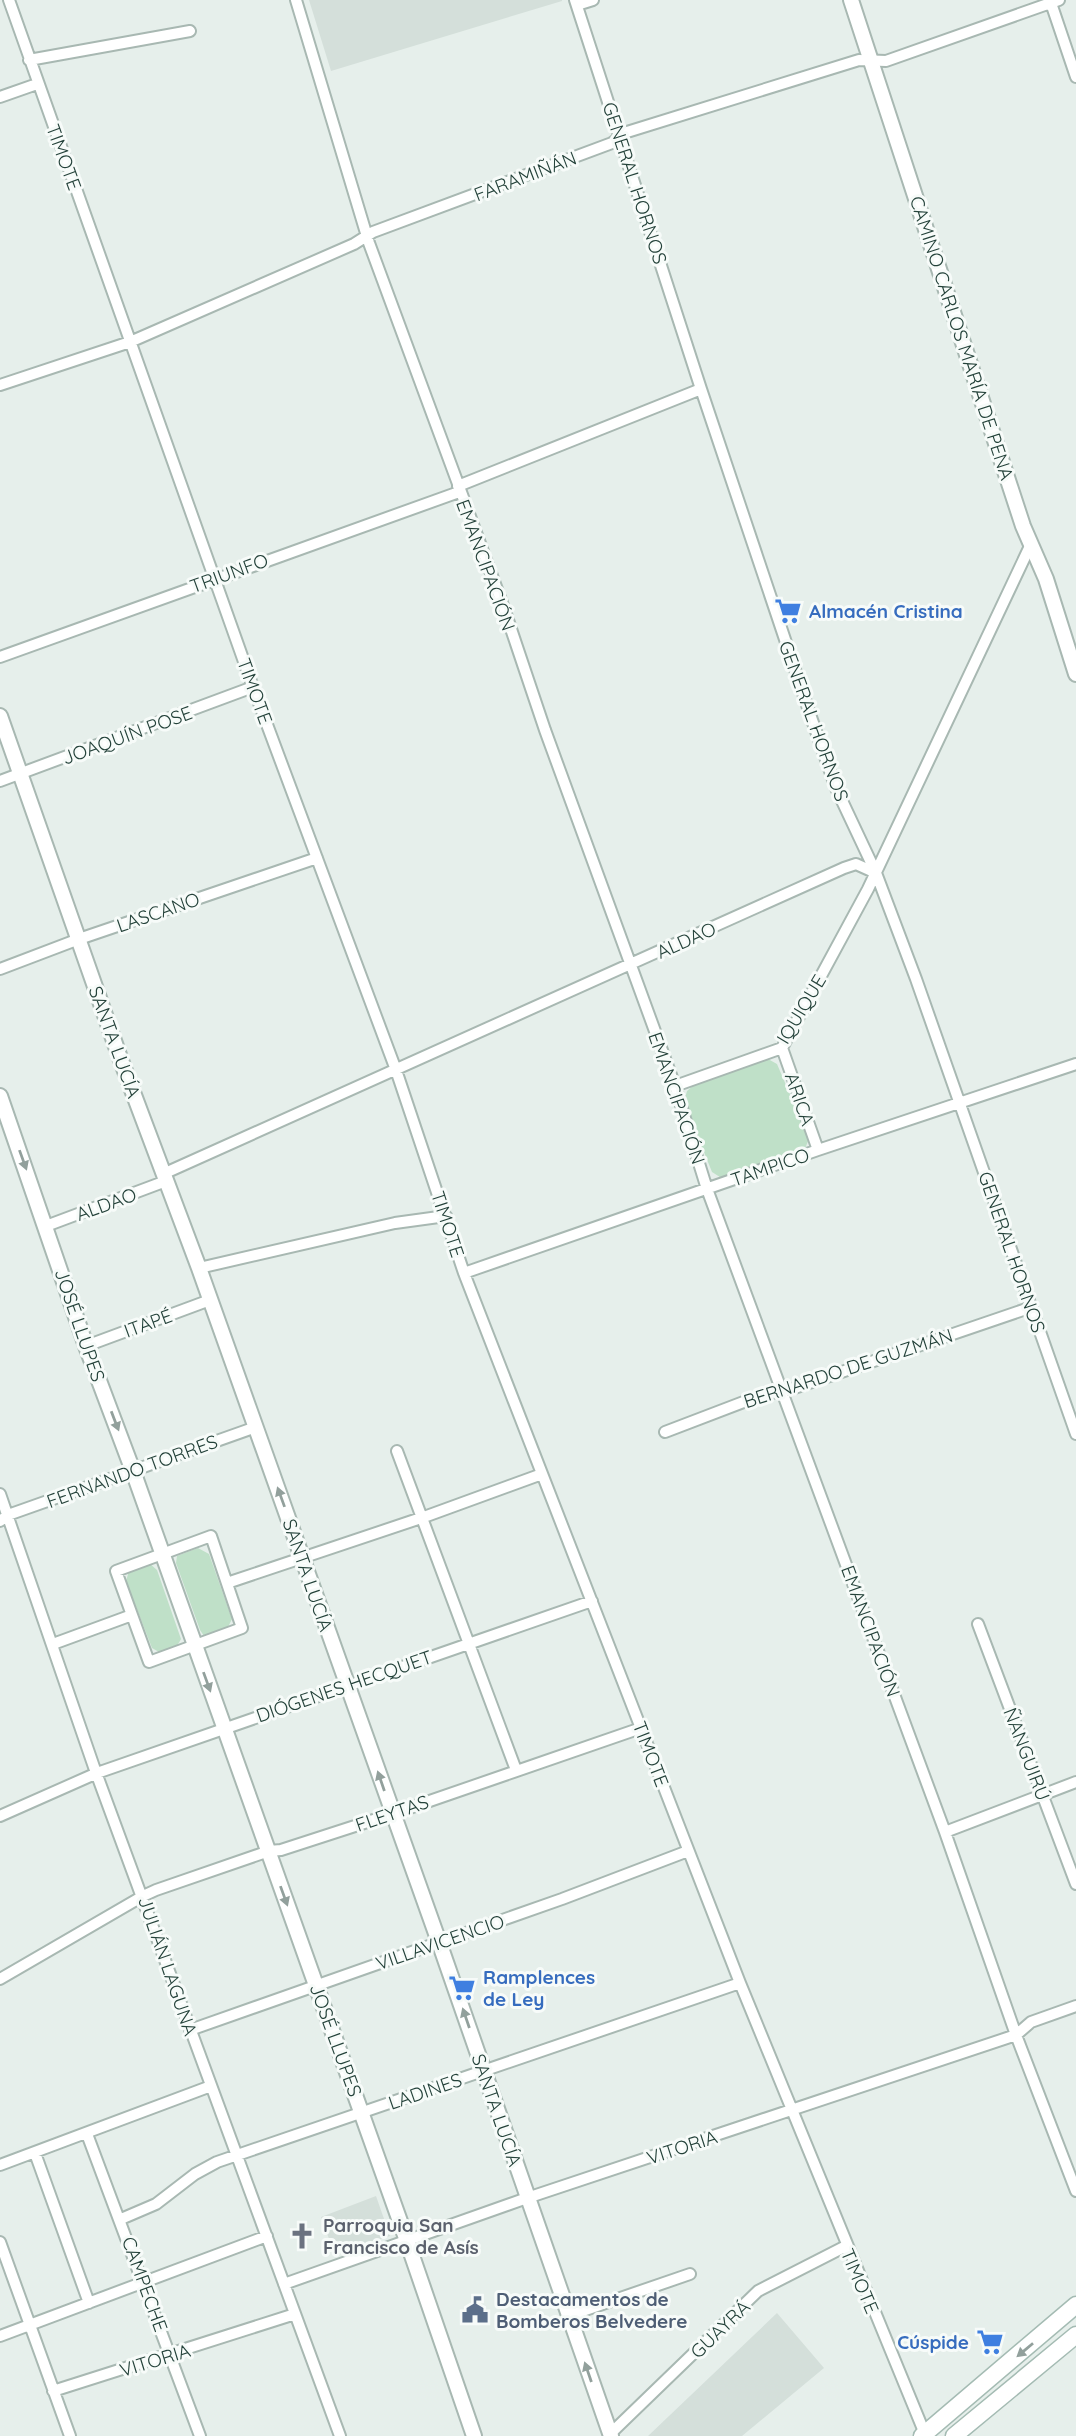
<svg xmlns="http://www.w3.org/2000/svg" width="1076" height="2436" viewBox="0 0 1076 2436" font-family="Quicksand,sans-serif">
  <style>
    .built { fill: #d4dfda }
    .green { fill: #bfe0c8 }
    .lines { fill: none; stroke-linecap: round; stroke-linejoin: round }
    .minor-casing { stroke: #a8b8b2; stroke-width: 14 }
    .tertiary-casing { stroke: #a8b8b2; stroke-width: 18 }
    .secondary-casing { stroke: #a4bbb3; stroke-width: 19 }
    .minor { stroke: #fff; stroke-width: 10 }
    .tertiary { stroke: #fff; stroke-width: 14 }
    .secondary { stroke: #fff; stroke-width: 16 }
    .oneway { fill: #92a09c }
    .labels { text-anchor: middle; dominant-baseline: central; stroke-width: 6; stroke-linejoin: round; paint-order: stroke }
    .street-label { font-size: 19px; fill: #24423a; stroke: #f7fbf9 }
    .shop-label { font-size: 19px; font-weight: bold; fill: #366cbe; stroke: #f7fbf9; text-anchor: start }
    .worship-label { font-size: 19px; font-weight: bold; fill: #5b616d; stroke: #f7fbf9; text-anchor: start }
    .service-label { font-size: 19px; font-weight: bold; fill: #4e5e75; stroke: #f7fbf9; text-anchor: start }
  </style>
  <rect width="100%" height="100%" fill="#e6efeb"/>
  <path class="built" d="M309,0h253v1l-231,70z
    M376,2196l14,40 -55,19 -14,-38z
    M777,2313l47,55 -82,68h-94z"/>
  <path class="green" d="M768,1059l9,5 32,75 -5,12 -81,28 -11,-7 -28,-70 3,-11 7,-6z
    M198,1548l11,6 23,65 -5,10 -23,7 -4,-6 -24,-67 1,-7z
    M149,1563l8,7 24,69 -4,7 -18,6 -7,-4 -26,-67 3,-10z"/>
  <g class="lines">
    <g class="minor-casing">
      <path id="minor" d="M9,0l244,687 143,383 68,203 276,710 185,451
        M296,0l73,243 136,368 40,119 130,356 32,103 238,643 71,203 60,156
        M575,0l126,389 110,328 25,71 40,85 40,106 160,455
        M1051,3l25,74
        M577,5l16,-5
        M29,60l161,-29
        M0,97l37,-13
        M0,385l130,-43 224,-98 19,-12 239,-89 15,-11 232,-72 27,1 173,-61
        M458,486l243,-97
        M0,657l459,-165
        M0,781l253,-94
        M0,969l79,-30 238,-81
        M782,1048l36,102
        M675,1086l107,-38 86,-159 163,-345
        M163,1174l681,-306 12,-4 20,9
        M46,1226l120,-45
        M199,1268l196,-45 51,-7
        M464,1273l354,-123 258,-86
        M86,1346l124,-46
        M665,1432l102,-39 16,-1 249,-85
        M397,1451l119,319
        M0,1494l94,273 246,669
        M0,1521l8,-6 248,-88
        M211,1536l31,92 -93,34 -33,-91z
        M227,1583l197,-66 118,-43
        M978,1624l98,260
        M53,1644l79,-29
        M0,1816l97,-43 495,-172
        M945,1832l131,-50
        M0,1979l143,-83 13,-6 113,-39 12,-1 111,-36 249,-86
        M190,2030l372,-131 126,-48
        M87,2134l113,302
        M35,2153l54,150
        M0,2165l211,-79
        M121,2219l35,-15 39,-30 22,-12 523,-179
        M0,2242l70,194
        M284,2284l243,-86 489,-163 15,-13 45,-16
        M568,2316l122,-42
        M0,2336l267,-100
        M53,2391l242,-77
        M610,2434l148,-143 88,-45"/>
    </g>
    <g class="tertiary-casing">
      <path id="tertiary" d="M851,0l172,526 23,53 30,95
        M0,716l119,339 80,213 240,674 172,494
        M0,1096l86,250 47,125 274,770 67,195"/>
    </g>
    <g class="secondary-casing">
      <path id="secondary" d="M922,2436l154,-131
        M954,2436l122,-101"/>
    </g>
    <use href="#minor" class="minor"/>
    <use href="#tertiary" class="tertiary"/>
    <use href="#secondary" class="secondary"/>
  </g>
  <defs><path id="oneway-solid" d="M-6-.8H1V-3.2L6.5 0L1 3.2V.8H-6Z" transform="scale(1.75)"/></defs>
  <g class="oneway">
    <use href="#oneway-solid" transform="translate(23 1160) rotate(70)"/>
    <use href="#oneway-solid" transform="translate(115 1421) rotate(69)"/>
    <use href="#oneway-solid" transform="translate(281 1497) rotate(-110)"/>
    <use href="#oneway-solid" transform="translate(207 1682) rotate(70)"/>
    <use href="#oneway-solid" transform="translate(381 1781) rotate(-109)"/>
    <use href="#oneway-solid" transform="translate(284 1896) rotate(70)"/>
    <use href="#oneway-solid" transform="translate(466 2018) rotate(-109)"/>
    <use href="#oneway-solid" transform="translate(1025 2350) rotate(140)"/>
    <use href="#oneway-solid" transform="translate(588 2372) rotate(-109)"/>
  </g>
  <defs>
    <g id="supermarket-bare" transform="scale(2.1)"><path d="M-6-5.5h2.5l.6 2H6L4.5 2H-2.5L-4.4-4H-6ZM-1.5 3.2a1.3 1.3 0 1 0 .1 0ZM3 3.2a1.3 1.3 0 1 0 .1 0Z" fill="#3f7fe0" stroke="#f7fbf9" stroke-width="2.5" paint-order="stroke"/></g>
    <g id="church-bare" transform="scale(2.1)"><path d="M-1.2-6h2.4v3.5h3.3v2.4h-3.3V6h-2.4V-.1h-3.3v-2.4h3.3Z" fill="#6b7280" stroke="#f7fbf9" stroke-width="2.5" paint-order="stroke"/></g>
    <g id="civic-bare" transform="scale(2.1)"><path d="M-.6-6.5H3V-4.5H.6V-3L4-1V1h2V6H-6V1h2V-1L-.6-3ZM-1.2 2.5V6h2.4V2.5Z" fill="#5c6f8a" stroke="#f7fbf9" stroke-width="2.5" paint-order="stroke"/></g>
  </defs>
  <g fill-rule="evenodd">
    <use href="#supermarket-bare" x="788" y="611"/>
    <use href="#supermarket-bare" x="462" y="1988"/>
    <use href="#church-bare" x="302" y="2236"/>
    <use href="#civic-bare" x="475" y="2310"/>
    <use href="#supermarket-bare" x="990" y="2342"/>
  </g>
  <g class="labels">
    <g class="street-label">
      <text transform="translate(64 157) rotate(70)">TIMOTE</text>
      <text transform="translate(525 176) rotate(-21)">FARAMIÑÁN</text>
      <text transform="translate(635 183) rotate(72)">GENERAL HORNOS</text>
      <text transform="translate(962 338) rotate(72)">CAMINO CARLOS MARÍA DE PENA</text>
      <text transform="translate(486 565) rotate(70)">EMANCIPACIÓN</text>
      <text transform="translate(229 573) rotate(-20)">TRIUNFO</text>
      <text transform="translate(255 691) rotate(70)">TIMOTE</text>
      <text transform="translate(814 721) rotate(70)">GENERAL HORNOS</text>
      <text transform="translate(127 735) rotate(-20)">JOAQUÍN POSE</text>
      <text transform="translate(158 912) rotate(-19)">LASCANO</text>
      <text transform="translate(686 940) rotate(-24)">ALDAO</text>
      <text transform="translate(801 1009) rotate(-59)">IQUIQUE</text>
      <text transform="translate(115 1042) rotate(70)">SANTA LUCÍA</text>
      <text transform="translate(677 1098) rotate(71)">EMANCIPACIÓN</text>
      <text transform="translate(800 1099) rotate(71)">ARICA</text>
      <text transform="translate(770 1167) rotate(-19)">TAMPICO</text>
      <text transform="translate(106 1204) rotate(-20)">ALDAO</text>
      <text transform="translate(448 1224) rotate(72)">TIMOTE</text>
      <text transform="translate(1012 1252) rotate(71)">GENERAL HORNOS</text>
      <text transform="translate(148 1323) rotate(-20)">ITAPÉ</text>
      <text transform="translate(80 1325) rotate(71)">JOSÉ LLUPES</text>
      <text transform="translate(848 1368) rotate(-18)">BERNARDO DE GUZMÁN</text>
      <text transform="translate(132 1471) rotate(-20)">FERNANDO TORRES</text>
      <text transform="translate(308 1575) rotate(71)">SANTA LUCÍA</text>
      <text transform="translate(871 1631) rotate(70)">EMANCIPACIÓN</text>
      <text transform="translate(344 1686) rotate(-19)">DIÓGENES HECQUET</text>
      <text transform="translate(651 1754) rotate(69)">TIMOTE</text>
      <text transform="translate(1027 1754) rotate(69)">ÑANGUIRÚ</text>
      <text transform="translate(392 1813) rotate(-19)">FLEYTAS</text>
      <text transform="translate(440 1942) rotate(-19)">VILLAVICENCIO</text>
      <text transform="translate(168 1966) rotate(71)">JULIÁN LAGUNA</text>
      <text transform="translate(336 2040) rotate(70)">JOSÉ LLUPES</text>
      <text transform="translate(425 2091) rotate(-19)">LADINES</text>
      <text transform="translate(497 2110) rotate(71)">SANTA LUCÍA</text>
      <text transform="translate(682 2147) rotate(-18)">VITORIA</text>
      <text transform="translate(860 2281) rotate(67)">TIMOTE</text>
      <text transform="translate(145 2284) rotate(70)">CAMPECHE</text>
      <text transform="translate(720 2329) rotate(-44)">GUAYRÁ</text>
      <text transform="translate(155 2360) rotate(-17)">VITORIA</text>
    </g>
    <g class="shop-label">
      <text x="809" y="611">Almacén Cristina</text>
      <text x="483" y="1977">Ramplences<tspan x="483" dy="22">de Ley</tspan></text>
      <text x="969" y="2342" text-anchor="end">Cúspide</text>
    </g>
    <g class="worship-label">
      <text x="323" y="2225">Parroquia San<tspan x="323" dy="22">Francisco de Asís</tspan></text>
    </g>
    <g class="service-label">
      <text x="496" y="2299">Destacamentos de<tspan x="496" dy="22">Bomberos Belvedere</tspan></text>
    </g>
  </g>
</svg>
